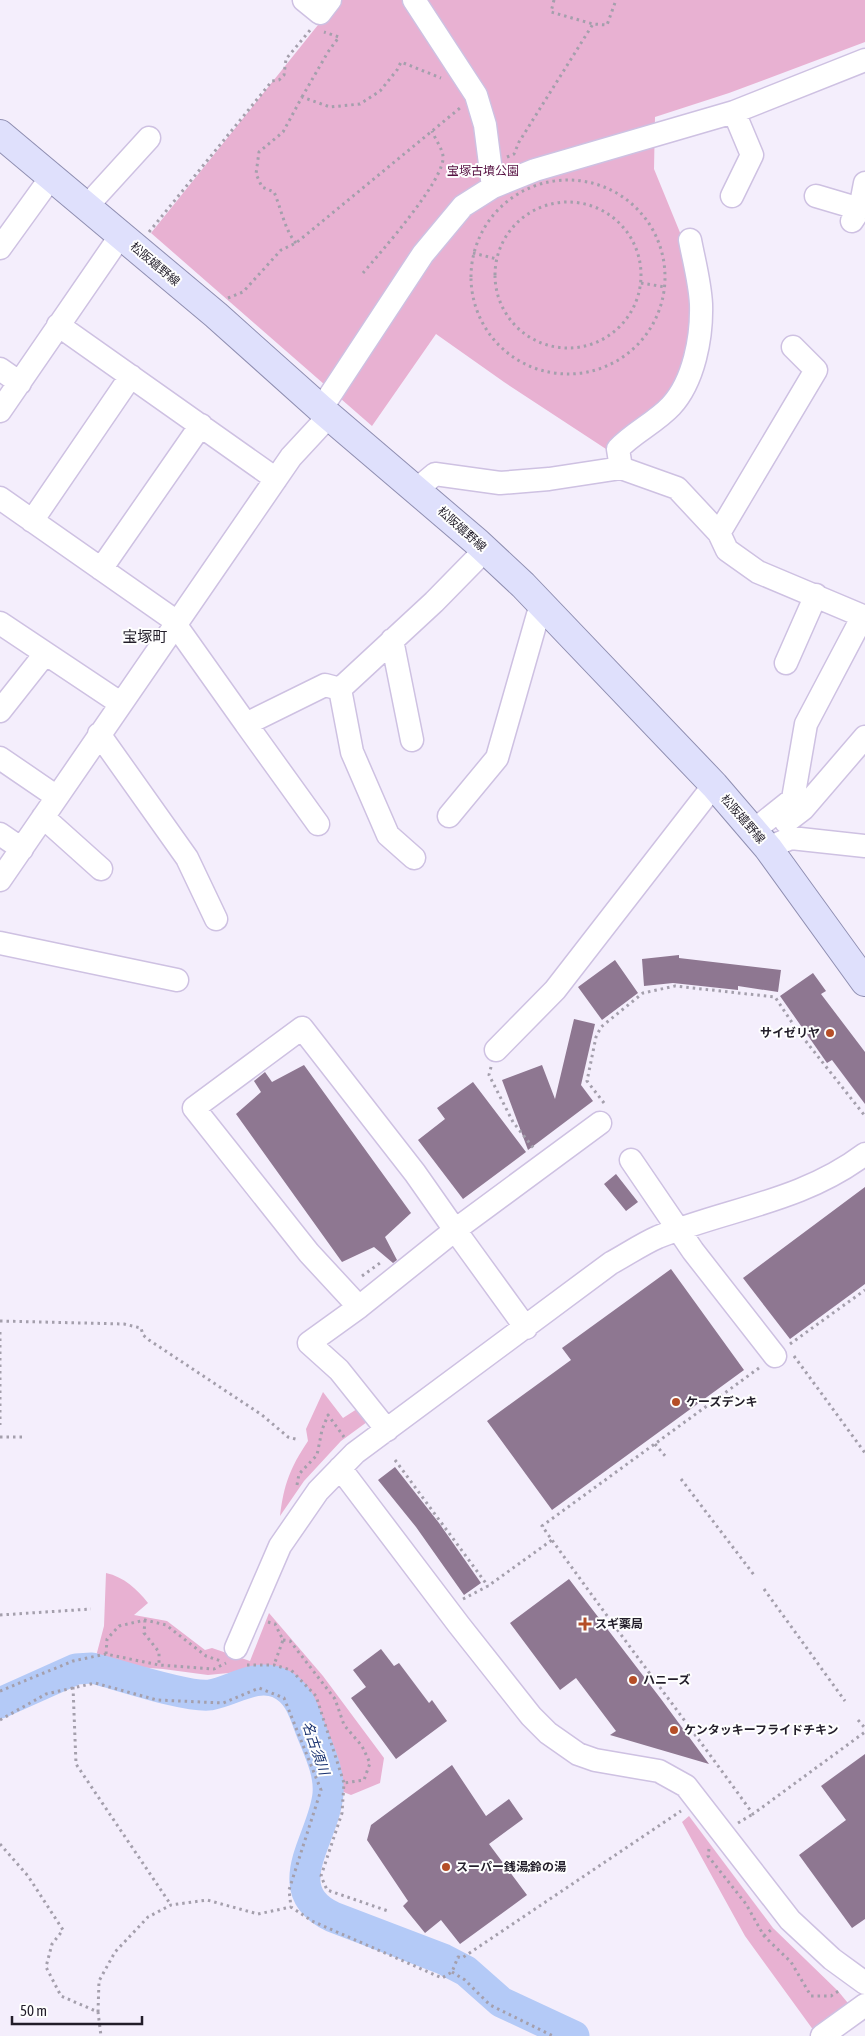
<svg xmlns="http://www.w3.org/2000/svg" width="865" height="2036" viewBox="0 0 865 2036" font-family="'Asap Condensed','Noto Sans JP',sans-serif">
  <style>
    .green { fill: #e8b1d2 }
    .lines { fill: none; stroke-linecap: round; stroke-linejoin: round }
    .river { stroke: #b4caf7; stroke-width: 31 }
    .building { fill: #8e7791 }
    .minor-casing { stroke: #cec1e2; stroke-width: 25 }
    .major-casing { stroke: #8f8eb1; stroke-width: 30 }
    .path { stroke: #a49fac; stroke-width: 3; stroke-dasharray: 2.5 4; stroke-linecap: butt }
    .minor { stroke: #fff; stroke-width: 22 }
    .major { stroke: #dfe0fc; stroke-width: 28 }
    .poi-dot { fill: #b54e27; stroke: #fefefe; stroke-width: 2 }
    .labels { text-anchor: middle; dominant-baseline: central; stroke-width: 4; stroke-linejoin: round; paint-order: stroke }
    .park-label { font-size: 12px; fill: #561142; stroke: #fefefe }
    .street-label { font-size: 12px; fill: #221d29; stroke: #fefefe }
    .poi-label { font-size: 12px; font-weight: bold; fill: #221d29; stroke: #fefefe; text-anchor: start }
    .water-label { font-size: 14px; font-style: italic; fill: #17306f; stroke: #fefefe }
    .quarter-label { font-size: 15px; fill: #221d29; stroke: #fefefe }
  </style>
  <rect width="100%" height="100%" fill="#f4eefc"/>
  <path class="green" d="M338,0h527v42l-136,51 -74,24 -1,52 27,66 11,77 -7,57 -18,31 -53,39 -8,10 -102,-67 -68,-48 -64,92 -221,-193z
    M323,1392l20,26 14,-9 10,13 -26,19 -37,40 -24,35c4,-32 10,-48 28,-75l-2,-12z
    M106,1573c18,4 31,16 42,30l-14,12 33,6 38,29 7,-2 38,13 19,-48 54,63 61,82 -4,25 -29,12 -15,-6 -22,-85 -25,-29 -19,-6 -62,6 -45,-6 -69,-5 10,-38z
    M689,1816l84,112 65,63 14,17 -38,23 -69,-95 -63,-114z"/>
  <g class="lines">
    <path class="river" d="M0,1703l76,-34 16,-1c25,6 95,30 118,27 23,-4 45,-22 69,-12 18,8 24,25 30,42 8,22 21,45 19,69 -4,45 -53,95 5,123l110,42 23,12 35,31 73,34"/>
  </g>
  <path class="building" d="M679,955v3l102,12 -3,22 -40,-6v4l-65,-7 -29,3 -2,-27z
    M615,960l23,33 -36,27 -24,-33z
    M813,973l13,18 -5,3 44,58v52l-33,-44 -5,3 -47,-67z
    M574,1019l21,5 -14,61 12,16 -65,49 -26,-70 40,-15 13,34z
    M304,1065l107,148 -26,24 12,23 -4,3 -19,-16 -32,15 -106,-148 25,-22 -7,-11 11,-9 7,10z
    M473,1082l53,70 -63,47 -45,-59 27,-21 -8,-11z
    M616,1174l22,28 -12,9 -22,-27z
    M865,1187v97l-75,55 -47,-61z
    M671,1269l73,101 -192,140 -65,-89 84,-61 -9,-12z
    M395,1467l44,56 42,60 -17,12 -48,-68 -38,-47z
    M569,1579l92,120 48,65 -99,-29 6,-4 -40,-53 -16,12 -50,-67z
    M381,1649l13,17 5,-3 30,40 3,-3 15,21 -51,38 -45,-61 15,-11 -13,-17z
    M865,1754v165l-13,9 -53,-73 47,-35 -25,-34z
    M452,1765l34,51 23,-17 14,20 -34,25 38,51 -67,49 -19,-24 -16,13 -22,-27 5,-5 -41,-61 4,-15z"/>
  <g class="lines">
    <g class="minor-casing">
      <path id="minor" d="M304,0l16,13 10,-13
        M414,0l62,95 9,30 8,62
        M732,196l20,-41 -18,-43
        M816,196l44,13
        M87,206l62,-68
        M852,221l8,-12 5,-26
        M0,248l52,-72
        M58,325l218,154
        M0,369l20,14
        M321,409l102,-155 40,-48 30,-19 42,-17 199,-58 131,-52
        M0,411l121,-176
        M621,468l-3,-19c16,-17 37,-26 53,-43 23,-25 31,-69 30,-102 -1,-21 -7,-43 -11,-64
        M417,489l18,-15 65,9 49,-4 72,-11 56,20 42,45 8,17 31,22 107,45
        M0,498l177,124
        M32,521l99,-145
        M719,533l97,-163 -23,-23
        M101,569l100,-144
        M0,623l120,80
        M175,624l71,100 79,-39 15,4 94,-87 51,-52
        M392,640l20,100
        M786,663l30,-68
        M340,689l12,63 36,83 26,23
        M0,711l45,-57
        M246,724l72,100
        M99,734l88,124 29,61
        M0,758l57,39
        M449,816l48,-58 44,-154
        M43,817l58,52
        M786,822l17,-13 62,-72
        M753,831l40,-32 13,-75 57,-108
        M0,834l22,15
        M768,848l23,-10 74,8
        M0,880l291,-423 38,-41
        M0,943l177,37
        M496,1050l59,-60 159,-205
        M631,1160l62,91 82,105
        M359,1307l96,-77 -40,-57 -113,-145 -108,80 115,145 50,54 -50,36 30,27 48,60
        M526,1328l-71,-98 145,-107
        M340,1468l119,157 72,91 17,17 30,21 17,6 64,11 27,15 104,134 42,39 33,24
        M236,1648l44,-102 38,-55 37,-38 256,-190c15,-8 31,-19 47,-26 72,-29 143,-35 207,-83
        M822,2036l43,-31"/>
    </g>
    <g class="major-casing">
      <path id="major" d="M0,134l216,181 105,94 157,134 45,42 191,200 54,63 97,134"/>
    </g>
    <path class="path" d="M554,0l-3,12 42,12 14,1 9,-25
      M302,97l26,-45 11,-15 -15,-5
      M507,157l7,-3 5,-12 74,-118
      M471 277a97 97 0 1 1 194 0a97 97 0 1 1-194 0Z
      M495 275a73 73 0 1 1 146 0a73 73 0 1 1-146 0Z
      M149,232l123,-151 7,-1 5,-5 2,-16 25,-30
      M296,243c-11,-12 -15,-35 -22,-51l-12,-5 -6,-13 3,-22 24,-20 19,-35 28,10 30,-3 20,-13 17,-21 4,-8 40,16
      M473,253l24,6
      M363,273c16,-19 83,-94 80,-117 -1,-8 -8,-17 -11,-25
      M641,283l24,4
      M228,298l15,-6 38,-42 15,-7 164,-135
      M491,1067l-2,8 24,47 22,28
      M604,1103l-17,-22 9,-44 5,-10 42,-34 32,-7 100,11 22,33 68,86
      M362,1276l18,-13
      M0,1321l124,3 17,4 2,7 6,5 113,75 26,22 11,3
      M0,1332v93
      M790,1344l75,-54
      M794,1356l71,97
      M759,1368l-217,158c69,97 141,191 211,288l112,-82
      M0,1437h23
      M655,1444l11,13
      M395,1460l93,126
      M681,1479l73,96
      M297,1485l2,-11 18,-19 5,-25 6,-15 16,22
      M764,1589l81,112
      M463,1599l25,-13 64,-46
      M0,1615l91,-6
      M145,1620l-1,13 15,19v13
      M268,1622l7,2 8,16 -9,25
      M283,1640l7,1 45,58 9,26 18,21 8,17 -6,17 -20,3
      M106,1654l1,-15 12,-13 26,-6 21,5 40,31 15,5
      M247,1665h27l17,5 25,26 28,87 -2,30 -21,63 6,14 61,21
      M73,1687l3,77 95,141
      M0,1691l73,-30 33,-7 53,11 55,4 12,-6
      M0,1720l46,-26 49,-11 62,17 66,3 36,-15 25,10 37,92 -32,100 2,17 21,14 130,57 10,-6 6,-15 4,1 219,-147
      M858,1720l7,8
      M738,1823l15,-9
      M0,1844l28,32 35,54 -11,14 -6,23 15,29 37,16 3,24
      M709,1849l-1,7 38,48 18,32 27,26 20,34h20l9,-6
      M764,1936l9,-8
      M452,1972l13,8 25,25 63,31
      M98,2012l1,-31 16,-29 33,-35 23,-12 36,-5 51,14 33,-7"/>
    <use href="#minor" class="minor"/>
    <use href="#major" class="major"/>
  </g>
  <g class="poi-dot">
    <circle cx="830" cy="1033" r="5"/>
    <circle cx="676" cy="1402" r="5"/>
    <path d="M582.5 1616.5h5v5h5v5h-5v5h-5v-5h-5v-5h5z"/>
    <circle cx="633" cy="1680" r="5"/>
    <circle cx="674" cy="1730" r="5"/>
    <circle cx="446" cy="1867" r="5"/>
  </g>
  <g class="labels">
    <g class="park-label">
      <text x="483" y="171">宝塚古墳公園</text>
    </g>
    <g class="street-label">
      <text transform="translate(155 264) rotate(40)">松阪嬉野線</text>
      <text transform="translate(462 529) rotate(42)">松阪嬉野線</text>
      <text transform="translate(743 819) rotate(49)">松阪嬉野線</text>
    </g>
    <g class="poi-label">
      <text x="820" y="1033" text-anchor="end">サイゼリヤ</text>
      <text x="686" y="1402">ケーズデンキ</text>
      <text x="595" y="1624">スギ薬局</text>
      <text x="643" y="1680">ハニーズ</text>
      <text x="684" y="1730">ケンタッキーフライドチキン</text>
      <text x="456" y="1867">スーパー銭湯;鈴の湯</text>
    </g>
    <g class="water-label">
      <text transform="translate(316 1748) rotate(71)">名古須川</text>
    </g>
    <g class="quarter-label">
      <text x="145" y="636">宝塚町</text>
    </g>
  </g>
  <path d="M12 2016v8h130v-8" fill="none" stroke="#221d29" stroke-width="2.5"/>
  <text x="20" y="2016" font-size="15" fill="#221d29" stroke="#fefefe" stroke-width="4" paint-order="stroke">50 m</text>
</svg>
